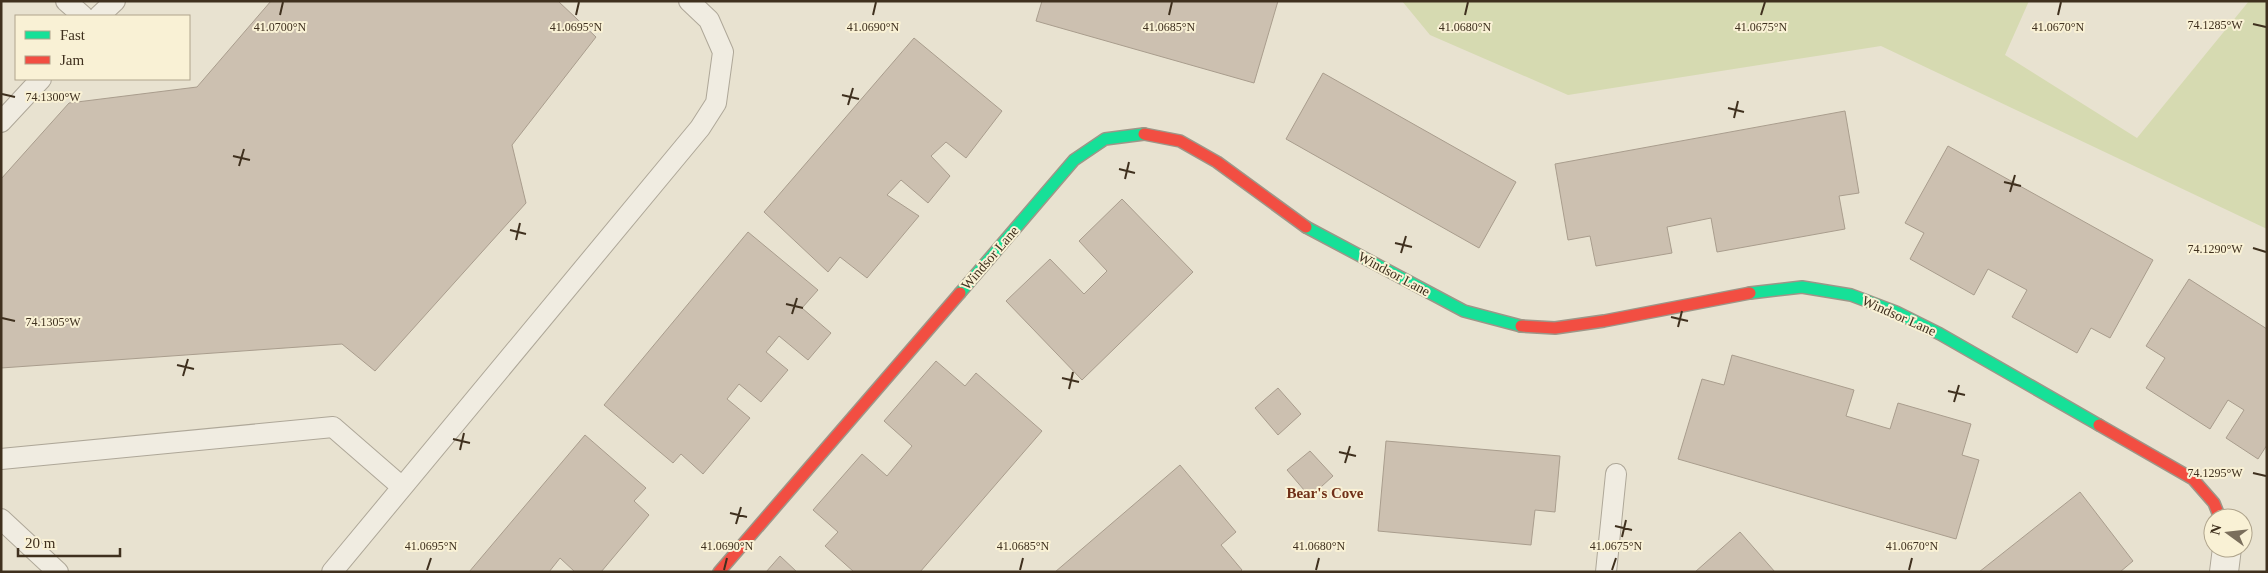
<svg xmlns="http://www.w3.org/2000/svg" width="2268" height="573" viewBox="0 0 2268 573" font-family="Georgia,serif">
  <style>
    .green { fill: #d6dab1 }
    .building { fill: #ccc0b0; stroke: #a99d8d }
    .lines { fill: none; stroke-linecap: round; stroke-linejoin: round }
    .lane-casing { stroke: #aea798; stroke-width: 22 }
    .street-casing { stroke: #aea798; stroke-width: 30 }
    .fast-casing { stroke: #9d9688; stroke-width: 14 }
    .jam-casing { stroke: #9d9688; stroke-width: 14 }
    .lane { stroke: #f0ece1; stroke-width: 20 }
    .street { stroke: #f0ece1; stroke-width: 28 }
    .fast { stroke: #16e098; stroke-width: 11 }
    .jam { stroke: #f24e42; stroke-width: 11 }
    .ticks { fill: none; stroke: #3f301e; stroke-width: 2 }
    .labels { text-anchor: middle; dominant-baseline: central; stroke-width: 4; stroke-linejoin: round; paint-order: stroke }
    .street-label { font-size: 14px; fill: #3f301e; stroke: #f9f1d5 }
    .neighbourhood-label { font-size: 15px; font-weight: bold; fill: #703018; stroke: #f9f1d5 }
    .ticks-label { font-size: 12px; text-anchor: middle; fill: #3f301e; stroke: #f9f1d5; stroke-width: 4; stroke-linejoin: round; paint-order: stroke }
  </style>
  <rect width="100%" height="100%" fill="#e8e2d0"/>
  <path class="green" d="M1402,1h627l-24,54 132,83 112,-137h18v228l-386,-183 -313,49 -138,-60z"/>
  <path class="building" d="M271,1h287l38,36 -84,108 14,58 -151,168 -33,-27 -341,24v-189l68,-76 128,-16z
    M1042,1h236l-24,82 -218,-62z
    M914,38l88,73 -36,47 -20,-16 -15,14 19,20 -22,27 -27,-23 -14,15 32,21 -52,62 -27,-21 -12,15 -64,-60z
    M1323,73l193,109 -37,66 -193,-109z
    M1845,111l14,82 -20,3 6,33 -128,23 -6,-34 -44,9 5,26 -76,13 -6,-30 -22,4 -13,-76z
    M1948,146l205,114 -43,78 -19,-10 -14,25 -65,-36 15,-27 -39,-21 -14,26 -64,-36 14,-26 -19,-10z
    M1122,199l71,73 -111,108 -76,-79 44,-42 34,35 23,-23 -28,-30z
    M748,232l70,58 -16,18 29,25 -23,27 -29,-24 -13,16 22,18 -27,32 -22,-18 -12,15 23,19 -47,56 -22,-20 -8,9 -69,-58z
    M2189,279l78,50v116l-9,14 -32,-21 18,-28 -16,-10 -18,29 -64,-41 19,-30 -19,-12z
    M1732,355l122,35 -8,26 44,13 8,-26 73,21 -9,31 17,5 -23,79 -278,-80 24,-80 22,6z
    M936,361l29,25 11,-13 66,58 -122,141h-66l-29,-26 13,-14 -25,-22 49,-56 25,22 25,-30 -28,-25z
    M1278,388l23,26 -23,21 -23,-27z
    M585,435l61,53 -12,13 15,14 -48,57h-26l-15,-14 -11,14h-80z
    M1386,441l174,15 -5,56 -20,-2 -4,35 -153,-14z
    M1310,451l23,25 -23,21 -23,-27z
    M1180,465l56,67 -15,13 21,25 -2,2h-185z
    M2080,492l53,69 -13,11h-141z
    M1740,532l35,40h-80z
    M780,556l17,16h-31z"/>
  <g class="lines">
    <g class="lane-casing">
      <path id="lane" d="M66,1l17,15
        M99,16l16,-15
        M1,122l40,-43
        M1,459l332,-32 69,60
        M1,519l57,53
        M332,572l368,-444 16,-25 7,-51 -14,-32 -20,-19
        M1606,572l10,-98"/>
    </g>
    <g class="street-casing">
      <path id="street" d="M2224,572l3,-24"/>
    </g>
    <g class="fast-casing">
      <path id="fast" d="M1306,227l158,84 57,15
        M960,293l114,-133 31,-21 39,-5
        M1750,293l52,-6 49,8 45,17 44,22 159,91"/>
    </g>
    <g class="jam-casing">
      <path id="jam" d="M1144,134l36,7 37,21 89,65
        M1521,326l34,2 49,-7 146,-28
        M2099,425l94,54 21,24 6,15
        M719,572l241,-279"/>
    </g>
    <use href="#lane" class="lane"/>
    <use href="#street" class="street"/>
    <use href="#fast" class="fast"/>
    <use href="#jam" class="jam"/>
  </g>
  <path class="ticks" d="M280,15l3,-13M576,15l3,-13M873,15l3,-13M1169,15l3,-13M1465,15l3,-13M1761,15l4,-13M2058,15l3,-13M2253,24l13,3M2,94l13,3M842,95l17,4M848,105l5,-17M1728,108l16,4M1734,118l4,-17M233,156l17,4M239,166l5,-17M1119,169l16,4M1125,179l4,-17M2004,182l17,4M2010,192l5,-17M510,230l16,4M516,240l4,-17M1395,243l17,4M2253,248l13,4M1401,253l5,-17M786,304l17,4M792,314l5,-16M1671,317l17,4M2,318l13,3M1678,327l4,-16M177,365l17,4M183,376l5,-17M1062,378l17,4M1069,389l4,-17M1948,391l17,4M1954,402l5,-17M453,439l17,4M460,450l4,-17M1339,452l17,4M1345,463l5,-17M2253,473l13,3M730,513l17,4M736,524l5,-17M1615,526l17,4M1622,537l4,-17M427,570l4,-12M724,570l3,-12M1020,570l3,-12M1316,570l3,-12M1612,570l4,-12M1909,570l3,-12"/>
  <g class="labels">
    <g class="street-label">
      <text transform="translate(990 258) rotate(-49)">Windsor Lane</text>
      <text transform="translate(1394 274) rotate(28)">Windsor Lane</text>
      <text transform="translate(1899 316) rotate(24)">Windsor Lane</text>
    </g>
    <g class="neighbourhood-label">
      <text x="1325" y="493">Bear's Cove</text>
    </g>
  </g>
  <g class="ticks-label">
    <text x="2215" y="29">74.1285°W</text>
    <text x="873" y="31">41.0690°N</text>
    <text x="1169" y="31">41.0685°N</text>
    <text x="280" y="31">41.0700°N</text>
    <text x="576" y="31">41.0695°N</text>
    <text x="1465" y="31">41.0680°N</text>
    <text x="1761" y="31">41.0675°N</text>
    <text x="2058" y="31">41.0670°N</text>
    <text x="53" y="101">74.1300°W</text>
    <text x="2215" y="253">74.1290°W</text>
    <text x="53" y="326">74.1305°W</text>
    <text x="2215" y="477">74.1295°W</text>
    <text x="431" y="550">41.0695°N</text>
    <text x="727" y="550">41.0690°N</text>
    <text x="1023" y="550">41.0685°N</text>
    <text x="1319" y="550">41.0680°N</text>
    <text x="1616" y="550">41.0675°N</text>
    <text x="1912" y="550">41.0670°N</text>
  </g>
  <rect width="2268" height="573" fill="none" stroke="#3f301e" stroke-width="5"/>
  <rect x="15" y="15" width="175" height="65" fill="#f9f1d5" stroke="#afa48c"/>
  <rect x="25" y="31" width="25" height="8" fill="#16e098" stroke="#afa48c"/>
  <text x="60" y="40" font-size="15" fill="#3f301e">Fast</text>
  <rect x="25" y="56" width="25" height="8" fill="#f24e42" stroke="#afa48c"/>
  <text x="60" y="65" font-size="15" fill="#3f301e">Jam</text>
  <g transform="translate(2228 533) rotate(285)"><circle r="24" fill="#f9f1d5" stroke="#afa48c"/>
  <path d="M0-4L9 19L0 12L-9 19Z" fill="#7a6e5c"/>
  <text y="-8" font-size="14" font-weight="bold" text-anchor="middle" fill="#3f301e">N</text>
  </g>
  <path d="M18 548v8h102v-8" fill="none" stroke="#3f301e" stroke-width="2.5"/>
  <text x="25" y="548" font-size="15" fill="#3f301e" stroke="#f9f1d5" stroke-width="4" paint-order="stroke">20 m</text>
</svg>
